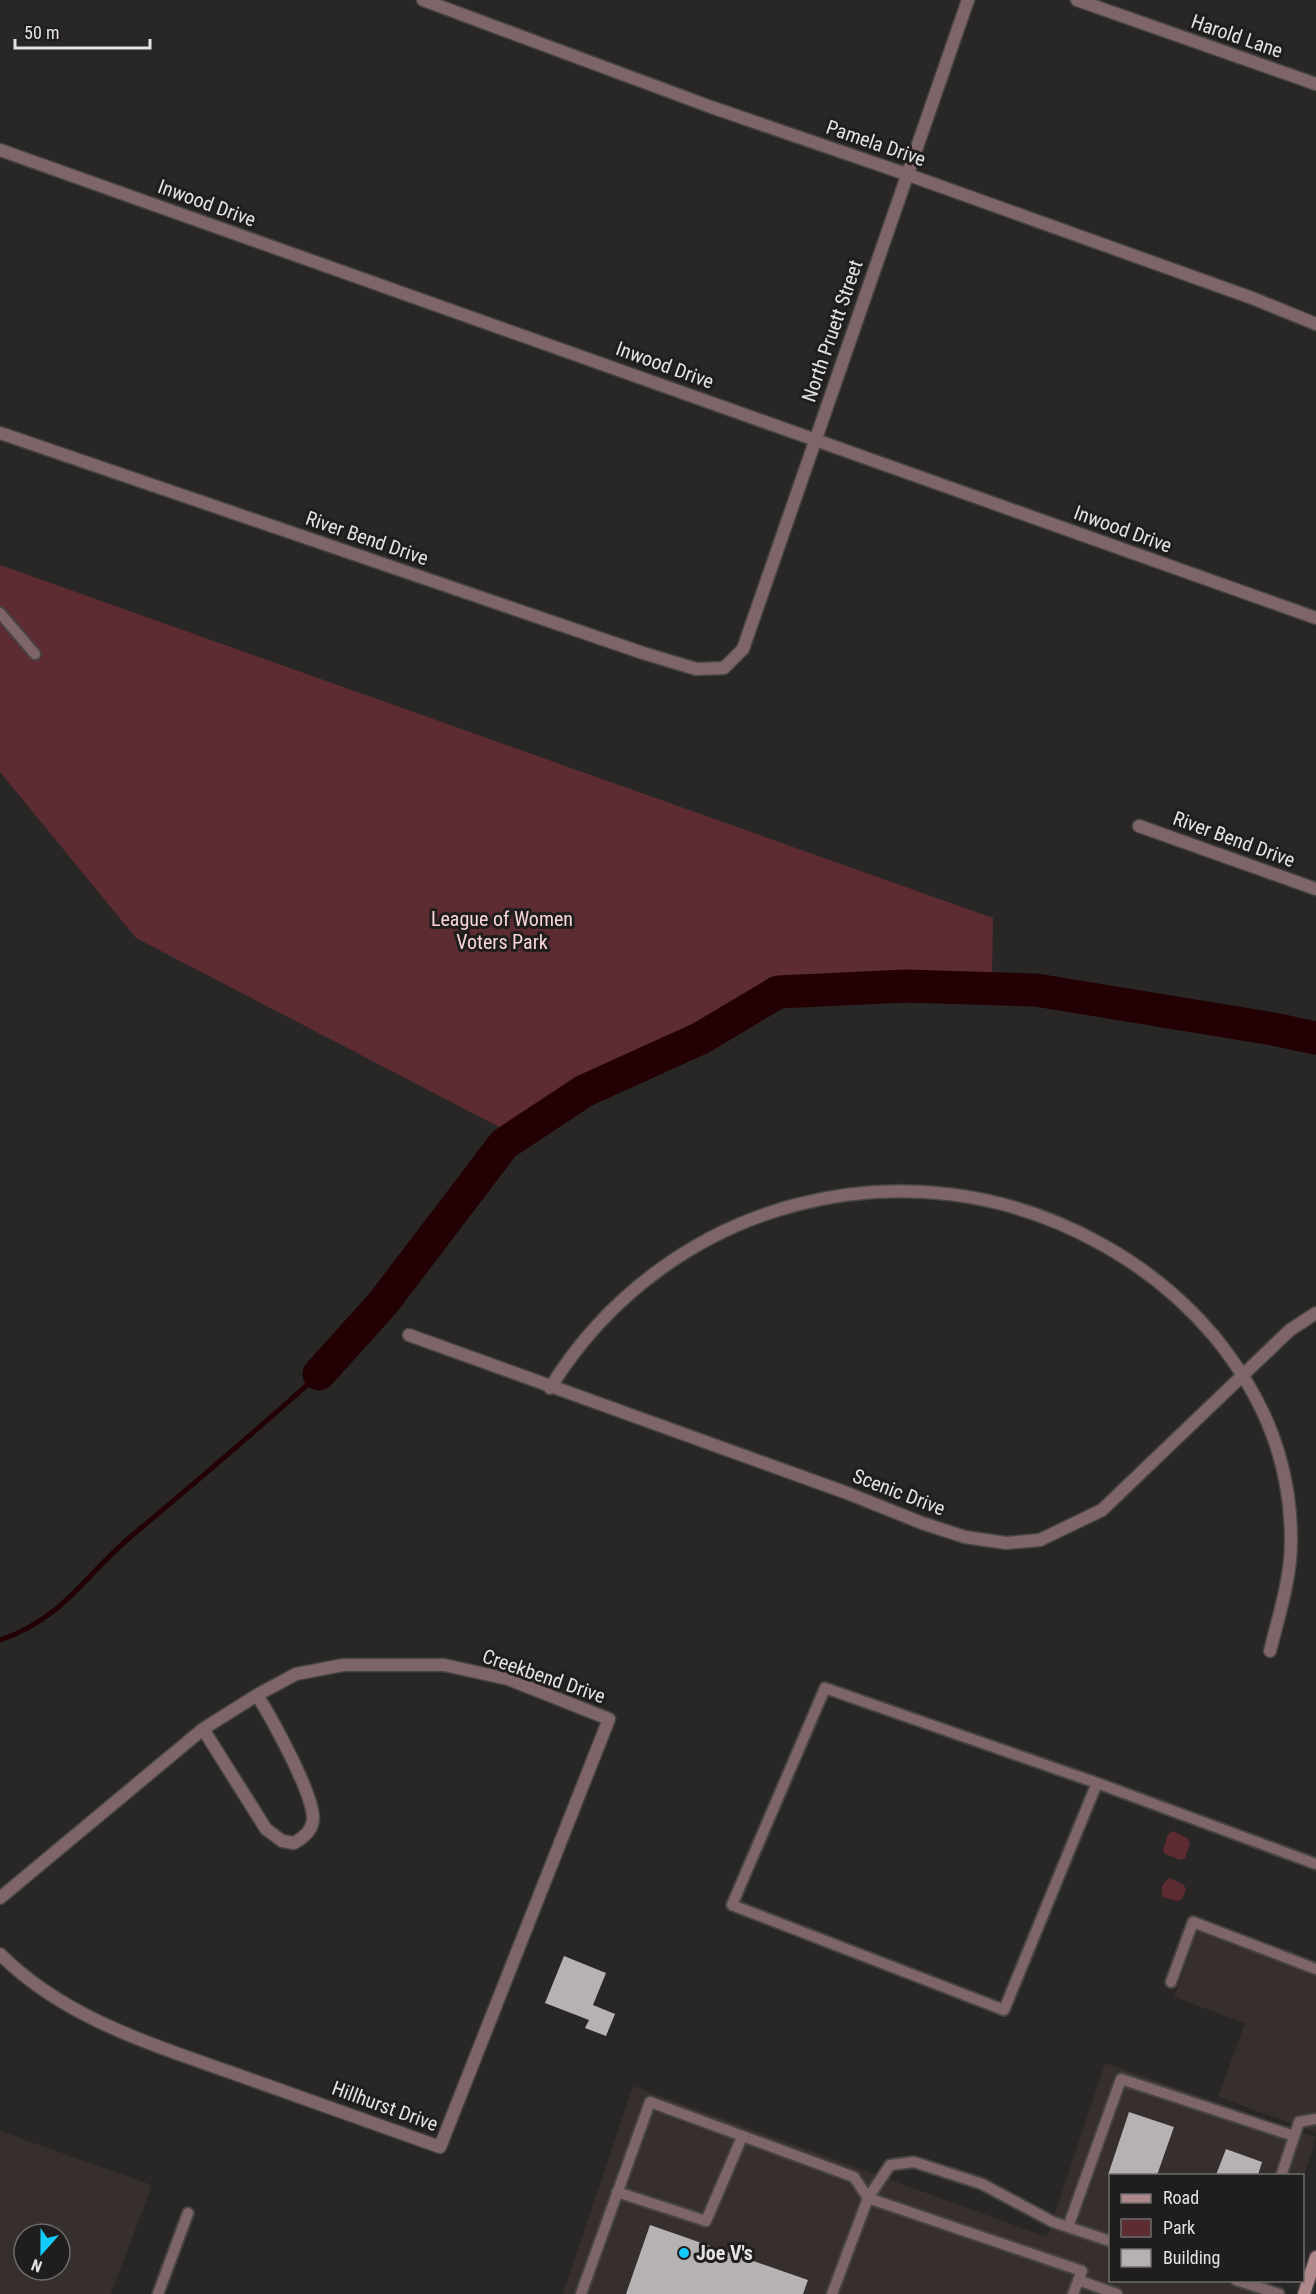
<svg xmlns="http://www.w3.org/2000/svg" width="1316" height="2294" viewBox="0 0 1316 2294" font-family="'Roboto Condensed',sans-serif">
  <style>
    .built { fill: #372e2e; fill-rule: evenodd }
    .park { fill: #5c2c32 }
    .lines { fill: none; stroke-linecap: round; stroke-linejoin: round }
    .stream { stroke: #220004; stroke-width: 5 }
    .river { stroke: #220004; stroke-width: 33 }
    .building { fill: #b6b2b3 }
    .lane-casing { stroke: #474444; stroke-width: 14 }
    .street-casing { stroke: #474444; stroke-width: 15 }
    .secondary-casing { stroke: #474444; stroke-width: 15 }
    .lane { stroke: #7e6567; stroke-width: 10 }
    .street { stroke: #7e6567; stroke-width: 12 }
    .secondary { stroke: #af888b; stroke-width: 12 }
    .poi-dot { fill: #12cafb; stroke: #201d1d; stroke-width: 2 }
    .labels { text-anchor: middle; dominant-baseline: central; stroke-width: 6; stroke-linejoin: round; paint-order: stroke }
    .street-label { font-size: 20px; fill: #e4e2e2; stroke: #201d1d }
    .park-label { font-size: 20px; fill: #f9d5d7; stroke: #201d1d }
    .poi-label { font-size: 20px; font-weight: bold; fill: #e4e2e2; stroke: #201d1d; text-anchor: start }
  </style>
  <rect width="100%" height="100%" fill="#292626"/>
  <path class="built" d="M1197,1931l119,45v156l-98,-35 27,-74 -71,-26z
    M1105,2063l211,74 -13,42 -1,-3h-192v104l157,1 -5,13h-699l70,-208 414,151z
    M0,2131l152,54 -41,109h-111zM24,2234h36v36h-36z"/>
  <path class="park" d="M0,565l993,353 -1,60 -198,1 -291,150 -367,-191 -136,-166z
    M1173,1831l14,7 3,5 -5,15 -4,2 -16,-6 -2,-4 5,-16z
    M1170,1878l14,7 2,5 -4,9 -5,2 -14,-4c-3,-8 -1,-15 7,-19z"/>
  <g class="lines">
    <path class="stream" d="M0,1640c62,-21 82,-61 128,-101 64,-54 129,-108 191,-165"/>
    <path class="river" d="M319,1374l64,-71 121,-159 80,-53 117,-53 77,-46 128,-6 130,4 237,39 43,9"/>
  </g>
  <path class="building" d="M564,1956l42,17 -13,32 22,9 -9,22 -21,-8 4,-8 -44,-17z
    M1129,2112l45,15 -17,48h-49z
    M1226,2149l36,13 -4,13h-42z
    M650,2225l158,55 -5,14h-177z"/>
  <g class="lines">
    <g class="lane-casing">
      <path id="lane" d="M0,613l35,41
        M825,1688l272,95 -93,227 -272,-105z
        M1097,1783l219,81
        M1171,1982l22,-60 123,47
        M1281,2176l18,-54 17,-3
        M617,2192l89,29 36,-84
        M1068,2227l53,-148 173,57
        M1078,2280l39,14
        M1236,2280l43,14
        M158,2294l30,-81
        M581,2294l69,-192 204,75 14,21 -36,96
        M1073,2294l9,-23 -214,-73 22,-33 24,-3 68,22 71,38 57,19"/>
    </g>
    <g class="street-casing">
      <path id="street" d="M423,0l288,107 195,67 346,124 64,26
        M1077,0l239,84
        M0,150l1316,468
        M0,433l643,220 53,16 28,-1 19,-19 225,-649
        M1139,826l177,63
        M409,1335l438,158 75,30 43,14 41,6 34,-3 62,-30 188,-180 26,-17
        M550,1388c117,-189 359,-253 553,-143 43,24 79,53 111,91 50,61 77,126 77,205 0,37 -12,74 -21,110
        M203,1729l63,100 16,12 12,2c9,-5 19,-13 19,-25 0,-25 -41,-99 -56,-123
        M0,1898l203,-169 54,-34 39,-21 47,-9h101l64,14 101,40 -169,428c-67,-24 -135,-48 -202,-72 -84,-30 -173,-56 -238,-121"/>
    </g>
    <g class="secondary-casing">
      <path id="secondary" d="M1304,2294l12,-37"/>
    </g>
    <use href="#lane" class="lane"/>
    <use href="#street" class="street"/>
    <use href="#secondary" class="secondary"/>
  </g>
  <circle class="poi-dot" cx="684" cy="2253" r="6"/>
  <g class="labels">
    <g class="street-label">
      <text transform="translate(1237 36) rotate(19)">Harold Lane</text>
      <text transform="translate(876 143) rotate(19)">Pamela Drive</text>
      <text transform="translate(207 203) rotate(20)">Inwood Drive</text>
      <text transform="translate(832 331) rotate(-71)">North Pruett Street</text>
      <text transform="translate(665 365) rotate(20)">Inwood Drive</text>
      <text transform="translate(1123 529) rotate(20)">Inwood Drive</text>
      <text transform="translate(367 538) rotate(19)">River Bend Drive</text>
      <text transform="translate(1234 839) rotate(20)">River Bend Drive</text>
      <text transform="translate(899 1492) rotate(21)">Scenic Drive</text>
      <text transform="translate(544 1676) rotate(19)">Creekbend Drive</text>
      <text transform="translate(385 2106) rotate(20)">Hillhurst Drive</text>
    </g>
    <g class="park-label">
      <text x="502" y="919">League of Women<tspan x="502" dy="23">Voters Park</tspan></text>
    </g>
    <g class="poi-label">
      <text x="696" y="2253">Joe V's</text>
    </g>
  </g>
  <rect x="1109" y="2174" width="195" height="108" fill="#201d1d" stroke="#6e6c6c" stroke-width="1.5"/>
  <rect x="1121" y="2194" width="30" height="9" fill="#af888b" stroke="#6e6c6c" stroke-width="1.5"/>
  <text x="1163" y="2204" font-size="18" fill="#e4e2e2">Road</text>
  <rect x="1121" y="2219" width="30" height="18" fill="#5c2c32" stroke="#6e6c6c" stroke-width="1.5"/>
  <text x="1163" y="2234" font-size="18" fill="#e4e2e2">Park</text>
  <rect x="1121" y="2249" width="30" height="18" fill="#b6b2b3" stroke="#6e6c6c" stroke-width="1.5"/>
  <text x="1163" y="2264" font-size="18" fill="#e4e2e2">Building</text>
  <g transform="translate(42 2252) rotate(201)"><circle r="28" fill="#201d1d" stroke="#6e6c6c" stroke-width="1.5"/>
  <path d="M0-4.5L10 22L0 15L-10 22Z" fill="#12cafb"/>
  <text y="-9" font-size="16" font-weight="bold" text-anchor="middle" fill="#e4e2e2">N</text>
  </g>
  <path d="M15 39v9h135v-9" fill="none" stroke="#e4e2e2" stroke-width="3"/>
  <text x="24" y="39" font-size="18" fill="#e4e2e2" stroke="#201d1d" stroke-width="4.5" paint-order="stroke">50 m</text>
</svg>
